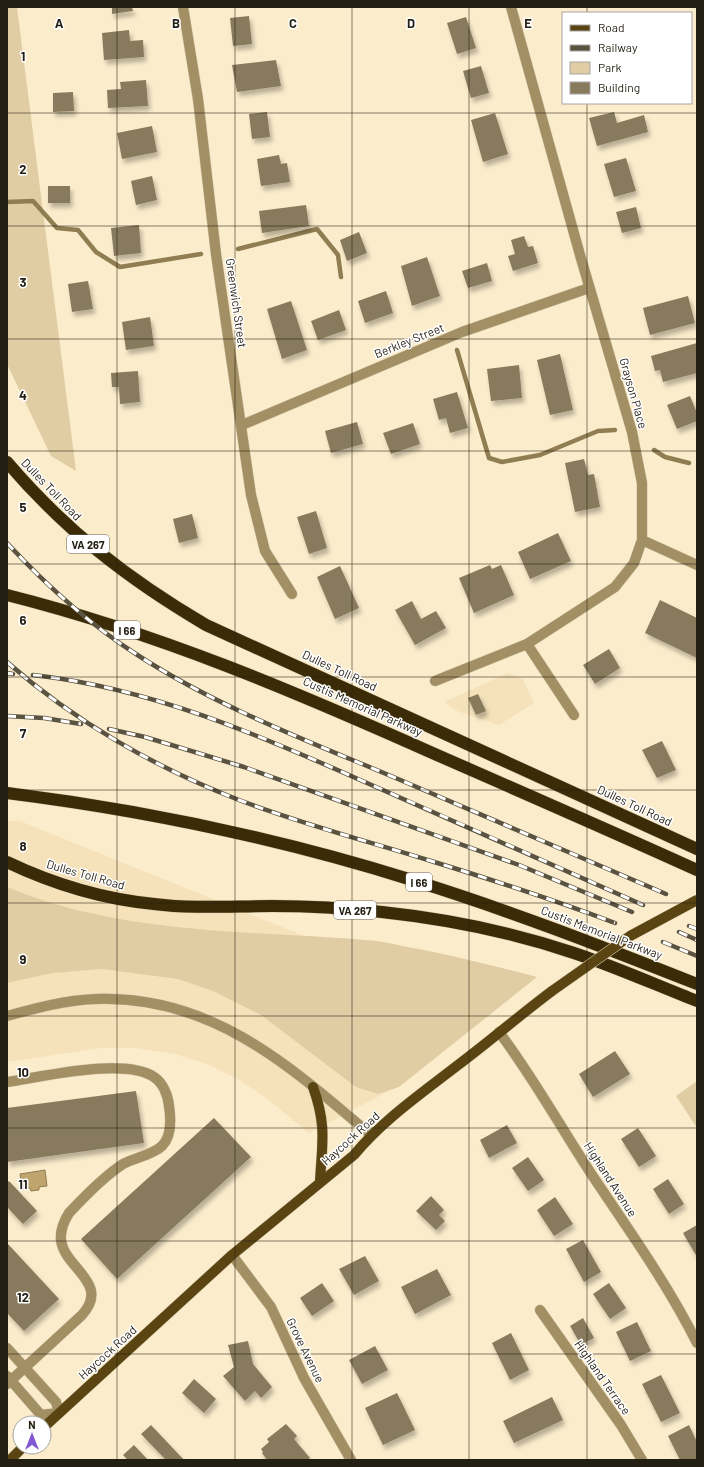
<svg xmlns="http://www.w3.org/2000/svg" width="704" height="1467" viewBox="0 0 704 1467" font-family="Barlow,sans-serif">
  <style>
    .built { fill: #f5e2ba }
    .green { fill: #e0cda3 }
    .water { fill: #bfa56d; stroke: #907d52 }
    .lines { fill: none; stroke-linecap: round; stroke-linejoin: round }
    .stream { stroke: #907d52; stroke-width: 4.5 }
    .building { fill: #887a5c; filter: url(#shadow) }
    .minor-casing { stroke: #d4c7aa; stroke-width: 11 }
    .major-casing { stroke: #d4c7aa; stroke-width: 11 }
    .highway-casing { stroke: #d4c7aa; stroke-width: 13 }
    .minor { stroke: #a28f64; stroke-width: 10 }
    .major { stroke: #594412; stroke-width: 10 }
    .highway { stroke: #3b2c07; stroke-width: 12 }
    .rail-casing { stroke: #5a5341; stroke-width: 4.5 }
    .rail { stroke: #fff; stroke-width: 3; stroke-dasharray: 9; stroke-linecap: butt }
    .major-bridge-casing { stroke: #d4c7aa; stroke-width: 11; stroke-linecap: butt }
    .major-bridge { stroke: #594412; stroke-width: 10 }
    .grid { fill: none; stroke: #241f13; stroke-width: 1; stroke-opacity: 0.55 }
    .labels { text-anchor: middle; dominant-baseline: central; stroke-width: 3; stroke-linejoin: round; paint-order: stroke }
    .shield { fill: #fff; stroke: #66625a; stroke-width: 1 }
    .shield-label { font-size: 11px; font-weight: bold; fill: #241f13 }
    .street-label { font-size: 12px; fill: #241f13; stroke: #fff }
    .grid-label { font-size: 13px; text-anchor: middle; font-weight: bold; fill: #241f13; stroke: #fff; stroke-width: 3; stroke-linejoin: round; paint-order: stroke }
  </style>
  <defs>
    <filter id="shadow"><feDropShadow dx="2.5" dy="4.5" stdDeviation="2" flood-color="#0004"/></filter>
  </defs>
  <rect width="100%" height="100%" fill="#fbeccb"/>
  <path class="built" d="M508,673l15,6 11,24 -35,22 -42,-14 -13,-9z
    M7,821h13l294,119 142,28 41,41 -97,76 -91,48 -43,-35 -28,-19 -31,-15 -32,-10 -40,-6h-34l-94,14z"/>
  <path class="green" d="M7,7h10l59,464 -25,-15 -44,-92z
    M7,887c117,49 246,43 370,54 14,2 28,6 42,8 40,8 79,18 118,28l-138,110 -21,7 -22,-7 -95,-72 -48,-24 -35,-12 -76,-10 -50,4 -45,10z
    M697,1081v47l-21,-32z"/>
  <path class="water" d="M45,1170l2,16 -8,1v3l-8,1 -1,-3 -8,1 -2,-15z"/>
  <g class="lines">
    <path class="stream" d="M7,202l26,-1 24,27 21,2 18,22 24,15 81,-13
      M238,249l79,-20 21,26 3,22
      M457,350l32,108 13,4 38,-7 58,-24 17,-1
      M654,450l11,7 24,6"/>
  </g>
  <path class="building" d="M112,7h20l1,4 -21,3z
    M249,16l3,28 -19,2 -3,-28z
    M466,17l10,31 -19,6 -10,-31z
    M129,30l1,11 13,-1 1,17 -40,3 -2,-27z
    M276,60l5,26 -44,6 -5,-27z
    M481,66l8,27 -18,5 -8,-27z
    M146,80l2,26 -40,2 -1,-18 14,-1 -1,-7z
    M73,92l1,19 -21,1v-19z
    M267,112l3,25 -18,2 -3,-25z
    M614,112l3,11 27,-8 4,17 -51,14 -8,-28z
    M495,113l13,41 -25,8 -12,-42z
    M152,126l5,26 -35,7 -5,-26z
    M279,155l2,9 6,-1 3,19 -29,4 -4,-27z
    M626,158l10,33 -22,6 -10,-33z
    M152,176l5,24 -21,5 -5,-24z
    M48,186h22v17h-22z
    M306,205l3,21 -47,7 -3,-22z
    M636,207l5,21 -19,5 -6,-21z
    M139,225l2,28 -27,3 -3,-28z
    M359,232l8,21 -20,8 -7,-21z
    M524,236l4,11 5,-1 5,17 -25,8 -5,-15 7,-2 -4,-14z
    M427,257l13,39 -28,10 -11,-40z
    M487,263l5,18 -24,7 -6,-17z
    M88,281l5,28 -21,3 -4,-28z
    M386,291l7,22 -28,10 -7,-22z
    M688,296l7,27 -45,12 -7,-27z
    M291,301l16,49 -25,9 -15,-50z
    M339,310l7,20 -28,10 -7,-19z
    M150,317l4,29 -28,4 -4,-28z
    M697,343v30l-34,9 -3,-12 -5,1 -4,-15z
    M560,354l13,56 -23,5 -13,-55z
    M519,365l3,33 -31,3 -4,-32z
    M138,371l2,31 -20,2 -1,-17h-7l-1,-14z
    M457,392l11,36 -18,5 -4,-15 -7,2 -6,-21z
    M690,396l7,17v8l-20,8 -10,-24z
    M357,422l6,22 -32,9 -6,-22z
    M413,423l7,21 -29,10 -8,-21z
    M584,459l4,16 6,-1 6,33 -25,5 -10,-49z
    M316,511l11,37 -18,6 -12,-37z
    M192,514l6,24 -19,5 -6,-24z
    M558,533l13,28 -41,18 -12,-27z
    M490,565l2,4 9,-4 13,30 -40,18 -15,-35z
    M340,566l19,42 -24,11 -18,-42z
    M660,600l37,18v40l-52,-25z
    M412,601l9,18 15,-8 10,17 -31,17 -20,-35z
    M609,649l11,19 -25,16 -12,-19z
    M478,694l8,17 -10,4 -8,-17z
    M662,741l14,29 -19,8 -15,-28z
    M615,1051l15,23 -37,23 -14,-23z
    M136,1091l8,52 -137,19v-54z
    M214,1118l37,39 -134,122 -36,-40z
    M507,1125l10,18 -28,15 -9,-18z
    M638,1128l18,28 -17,11 -18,-28z
    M528,1157l16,23 -16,11 -16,-23z
    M668,1179l16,25 -15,10 -16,-25z
    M9,1181l28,30 -14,13 -16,-17v-24z
    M431,1196l13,14 -5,5 6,6 -9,9 -20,-19z
    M555,1197l18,27 -19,12 -17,-26z
    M697,1225v32l-14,-24z
    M583,1240l18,32 -17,10 -18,-33z
    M7,1243l52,56 -35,32 -17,-18z
    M365,1256l14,25 -25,14 -15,-26z
    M437,1269l14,26 -36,19 -14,-27z
    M322,1283l12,18 -22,15 -12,-18z
    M609,1283l17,25 -16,11 -17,-25z
    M583,1318l11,20 -13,7 -11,-19z
    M637,1322l14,29 -21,10 -14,-29z
    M511,1333l18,37 -19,10 -18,-37z
    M248,1341l5,23 19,23 -11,11 -6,-7 -10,10 -22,-25 11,-9 -6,-22z
    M375,1346l13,24 -26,14 -13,-24z
    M661,1375l19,38 -19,9 -19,-38z
    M194,1379l22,20 -12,14 -22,-20z
    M397,1393l18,37 -32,15 -18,-37z
    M552,1397l11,23 -49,23 -11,-22z
    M286,1424l11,12 -3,3 16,19 -3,2h-40l-5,-7 1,-1 -2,-3 8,-7 -2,-3z
    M151,1425l33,35h-18l-25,-26z
    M689,1425l8,17v18h-17l-12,-24z
    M134,1445l14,15h-20l-5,-5z"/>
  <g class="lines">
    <g class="minor-casing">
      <path id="minor" d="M183,7l15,92 18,155 35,241 14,56 27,43
        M242,425l220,-93 127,-44
        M642,540l55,25
        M527,644l47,71
        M435,681l92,-37 88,-57 19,-24 8,-23v-57l-10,-51 -52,-177 -69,-248
        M7,1016c29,-8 59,-16 89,-17 115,-4 193,66 275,136
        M499,1032c34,45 61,94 91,140 38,57 77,111 107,171
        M7,1082c35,-5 117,-25 147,-5 9,6 14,18 15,29 2,13 3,30 -7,40 -11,10 -27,11 -39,18 -17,11 -40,34 -54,49 -5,8 -9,17 -8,27 3,28 50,43 21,75l-75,69
        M232,1255l39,52 33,71 47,82
        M540,1310l81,115 21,35
        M7,1348l49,54 3,11 -18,2 -34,-39"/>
    </g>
    <g class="major-casing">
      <path id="major" d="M313,1087c14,39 9,56 7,95
        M44,1427l188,-172 122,-100c30,-36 68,-62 104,-90 32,-24 62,-50 94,-74
        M10,1460l13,-13"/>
    </g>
    <g class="highway-casing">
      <path id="highway" d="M7,462c59,69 121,117 199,163l491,224
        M7,595c151,38 289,97 430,160 87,38 174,76 260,115
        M7,793c136,17 274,46 405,87 97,30 191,67 285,104
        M7,862c46,22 96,37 147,42 39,5 78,2 118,2 36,0 73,2 110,6 65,7 130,20 192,41 42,14 82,32 123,48"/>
    </g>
    <use href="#minor" class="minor"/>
    <use href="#major" class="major"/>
    <use href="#highway" class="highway"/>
    <g class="rail-casing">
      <path id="rail" d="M7,543c39,42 83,82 132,113 82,53 177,88 266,126 87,37 174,75 261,112
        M7,662c67,59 149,106 232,138 63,24 128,41 192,61 62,19 123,39 184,62
        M7,673l6,1
        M33,675c118,13 226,60 334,108 92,40 184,81 276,122
        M7,716l37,2 37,6
        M109,729l36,8 99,30 275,98 113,47
        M689,926l8,3
        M679,932l18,8
        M663,942l34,14"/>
    </g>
    <use href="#rail" class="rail"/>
    <g class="major-bridge-casing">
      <path id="major-bridge" d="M552,991l78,-55 67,-36"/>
    </g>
    <use href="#major-bridge" class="major-bridge"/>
  </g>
  <path class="grid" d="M117,7v1453M235,7v1453M352,7v1453M469,7v1453M587,7v6M587,103v1357M7,113h690M7,226h690M7,339h690M7,451h690M7,564h690M7,677h690M7,790h690M7,903h690M7,1016h690M7,1128h690M7,1241h690M7,1354h690"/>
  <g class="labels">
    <g class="shield">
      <rect x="67" y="535" width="42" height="18" rx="3"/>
      <rect x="114" y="621" width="26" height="18" rx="3"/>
      <rect x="406" y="873" width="26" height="18" rx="3"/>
      <rect x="334" y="901" width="42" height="18" rx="3"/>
    </g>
    <g class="shield-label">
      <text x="88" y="544">VA 267</text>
      <text x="127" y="630">I 66</text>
      <text x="419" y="882">I 66</text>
      <text x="355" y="910">VA 267</text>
    </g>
    <g class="street-label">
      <text transform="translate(237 303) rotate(82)">Greenwich Street</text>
      <text transform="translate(409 340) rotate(-22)">Berkley Street</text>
      <text transform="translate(634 393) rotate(74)">Grayson Place</text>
      <text transform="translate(52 489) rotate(46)">Dulles Toll Road</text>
      <text transform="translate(340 670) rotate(25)">Dulles Toll Road</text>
      <text transform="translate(363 706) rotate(24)">Custis Memorial Parkway</text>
      <text transform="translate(635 805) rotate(25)">Dulles Toll Road</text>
      <text transform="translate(86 874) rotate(16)">Dulles Toll Road</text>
      <text transform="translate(602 932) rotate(21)">Custis Memorial Parkway</text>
      <text transform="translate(350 1138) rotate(-42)">Haycock Road</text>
      <text transform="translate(611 1179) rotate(57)">Highland Avenue</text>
      <text transform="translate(306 1350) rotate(64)">Grove Avenue</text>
      <text transform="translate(107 1352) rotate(-42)">Haycock Road</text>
      <text transform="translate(603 1377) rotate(55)">Highland Terrace</text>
    </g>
  </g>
  <g class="grid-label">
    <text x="59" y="28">A</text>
    <text x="176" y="28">B</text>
    <text x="293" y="28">C</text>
    <text x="411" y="28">D</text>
    <text x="528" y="28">E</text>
    <text x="23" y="61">1</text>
    <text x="23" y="174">2</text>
    <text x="23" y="287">3</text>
    <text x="23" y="400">4</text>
    <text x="23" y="512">5</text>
    <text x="23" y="625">6</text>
    <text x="23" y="738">7</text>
    <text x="23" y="851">8</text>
    <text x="23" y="964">9</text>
    <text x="23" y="1077">10</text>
    <text x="23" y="1189">11</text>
    <text x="23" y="1302">12</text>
  </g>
  <rect width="704" height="1467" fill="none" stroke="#241f13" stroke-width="16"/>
  <rect x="562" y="12" width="130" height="92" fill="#ffffff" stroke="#a7a5a1"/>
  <rect x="570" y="25" width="20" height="6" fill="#594412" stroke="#a7a5a1"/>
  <text x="598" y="32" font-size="12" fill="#241f13">Road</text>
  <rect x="570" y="45" width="20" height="6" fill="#5a5341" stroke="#a7a5a1"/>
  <text x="598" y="52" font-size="12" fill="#241f13">Railway</text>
  <rect x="570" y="62" width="20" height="12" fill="#e0cda3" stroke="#a7a5a1"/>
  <text x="598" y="72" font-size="12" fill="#241f13">Park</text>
  <rect x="570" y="82" width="20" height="12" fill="#887a5c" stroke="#a7a5a1"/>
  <text x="598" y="92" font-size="12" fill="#241f13">Building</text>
  <g transform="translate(32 1435)"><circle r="19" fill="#ffffff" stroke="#a7a5a1"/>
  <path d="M0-3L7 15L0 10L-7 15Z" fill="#8259d2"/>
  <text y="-6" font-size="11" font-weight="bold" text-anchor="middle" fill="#241f13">N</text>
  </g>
</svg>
